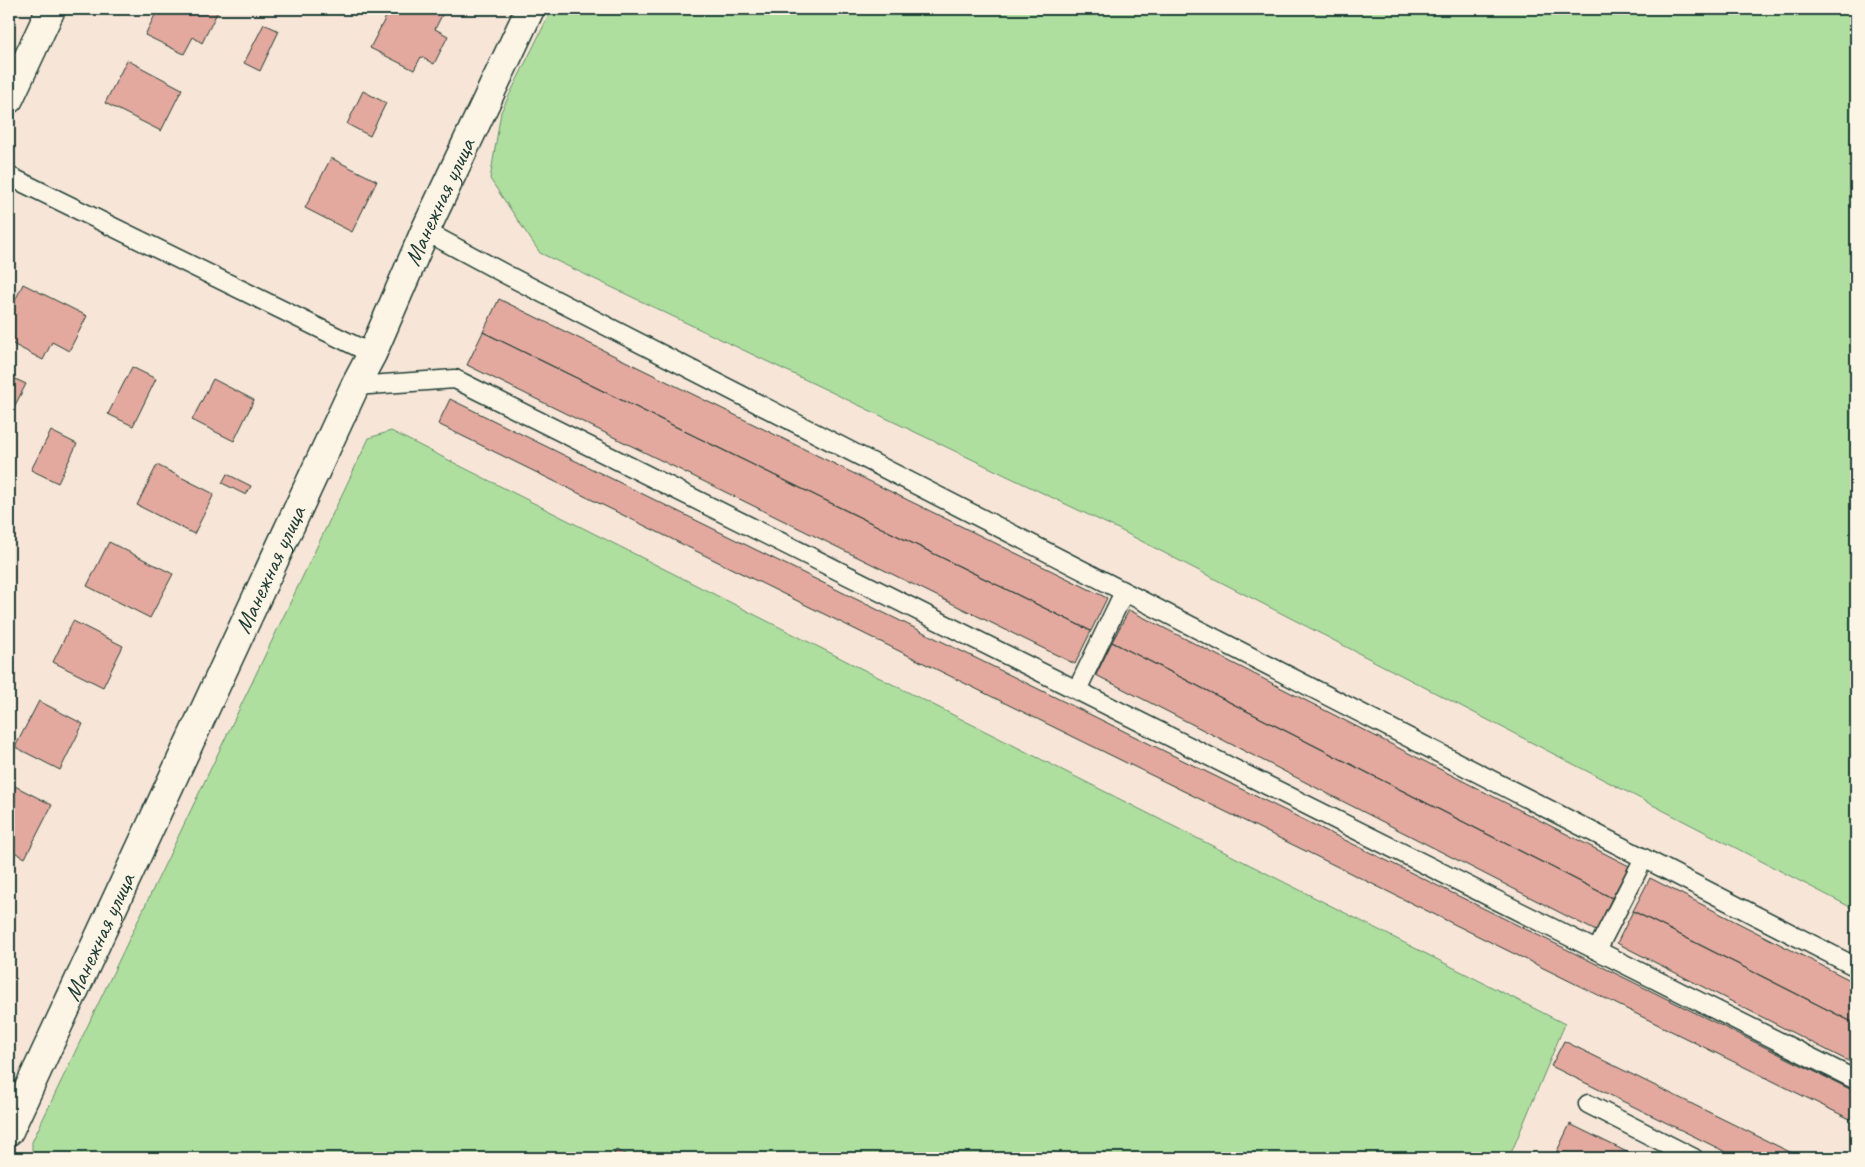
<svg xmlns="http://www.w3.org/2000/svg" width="1865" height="1167" viewBox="0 0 1865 1167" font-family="Caveat,sans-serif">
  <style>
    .green { fill: #aedf9f; stroke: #668e6a }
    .building { fill: #e3a99e; stroke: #1f3d34 }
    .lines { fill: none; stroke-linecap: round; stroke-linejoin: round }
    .lane-casing { stroke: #1f3d34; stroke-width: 21 }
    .street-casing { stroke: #1f3d34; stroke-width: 31 }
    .lane { stroke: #fcf5e5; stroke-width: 18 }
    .street { stroke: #fcf5e5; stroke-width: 28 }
    .labels { text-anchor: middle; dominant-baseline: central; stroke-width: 4.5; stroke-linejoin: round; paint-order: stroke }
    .street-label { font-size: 24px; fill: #1f3d34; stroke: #fcf5e5 }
  </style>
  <rect width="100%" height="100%" fill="#f7e6d7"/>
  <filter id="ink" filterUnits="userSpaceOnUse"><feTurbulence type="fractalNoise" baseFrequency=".02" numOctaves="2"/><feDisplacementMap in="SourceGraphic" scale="10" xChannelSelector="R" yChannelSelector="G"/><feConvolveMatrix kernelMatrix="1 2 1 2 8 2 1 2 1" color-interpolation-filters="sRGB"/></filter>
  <g filter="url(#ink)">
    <path class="green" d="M552,9h1304v901l-738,-381 -578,-276 -50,-74 11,-67z
      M391,431l1174,593 -56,134h-1477v-16l337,-704z"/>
    <path class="building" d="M158,9h61l-17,34 -9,-6 -9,17 -39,-19z
      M390,9h40l12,6 -7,14 13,7 -14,28 -13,-7 -7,13 -44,-22z
      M264,24l15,7 -19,40 -16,-8z
      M127,60l55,29 -21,42 -56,-28z
      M363,91l23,12 -16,33 -23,-12z
      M331,158l46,23 -25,51 -47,-24z
      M23,284l64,32 -18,35 -17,-9 -9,18 -34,-18v-29z
      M499,299l608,299 -16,33 -608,-299z
      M483,332l608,299 -16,33 -608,-299z
      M132,367l24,12 -23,47 -25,-12z
      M9,376l17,8 -17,33z
      M213,379l41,21 -20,41 -42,-21z
      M450,399l1406,693v30l-1418,-698z
      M51,431l26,13 -19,39 -27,-13z
      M157,465l57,29 -20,40 -57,-29z
      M227,474l24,12 -5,9 -24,-12z
      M109,542l64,32 -23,44 -63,-32z
      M1129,610l500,256 -17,32 -500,-256z
      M73,621l50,25 -20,41 -50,-25z
      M1112,642l500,256 -16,33 -500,-256z
      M39,701l44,23 -23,46 -45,-23z
      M9,783l43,22 -27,53 -16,-9z
      M1650,878l206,105v41l-223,-113z
      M1633,911l223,113v41l-239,-122z
      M1564,1041l238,117h-64l-187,-92z
      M1570,1124l69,34h-67l-15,-7z
      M616,1150l18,8h-22z
      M1557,1151l15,7h-19z"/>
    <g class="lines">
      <g class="lane-casing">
        <path id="lane" d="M9,176l363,178
          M425,231l82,44 1349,692
          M355,386l100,-7 1401,701
          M1077,690l47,-98
          M1597,950l47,-92
          M1588,1104l106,54"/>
      </g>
      <g class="street-casing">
        <g id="street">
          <path d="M9,99l42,-90"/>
          <path id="s1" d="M9,1131l346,-745 17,-32 53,-123 105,-222"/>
        </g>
      </g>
      <use href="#lane" class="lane"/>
      <use href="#street" class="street"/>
    </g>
  </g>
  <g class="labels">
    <g class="street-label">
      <text stroke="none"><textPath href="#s1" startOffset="1024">Манежная улица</textPath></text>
      <text stroke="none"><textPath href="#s1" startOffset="619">Манежная улица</textPath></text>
      <text stroke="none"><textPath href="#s1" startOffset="214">Манежная улица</textPath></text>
    </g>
  </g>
  <rect width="1865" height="1167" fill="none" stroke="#fcf5e5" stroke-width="30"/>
  <rect x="15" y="15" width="1835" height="1137" fill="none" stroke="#1f3d34" stroke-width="2" filter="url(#ink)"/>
</svg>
